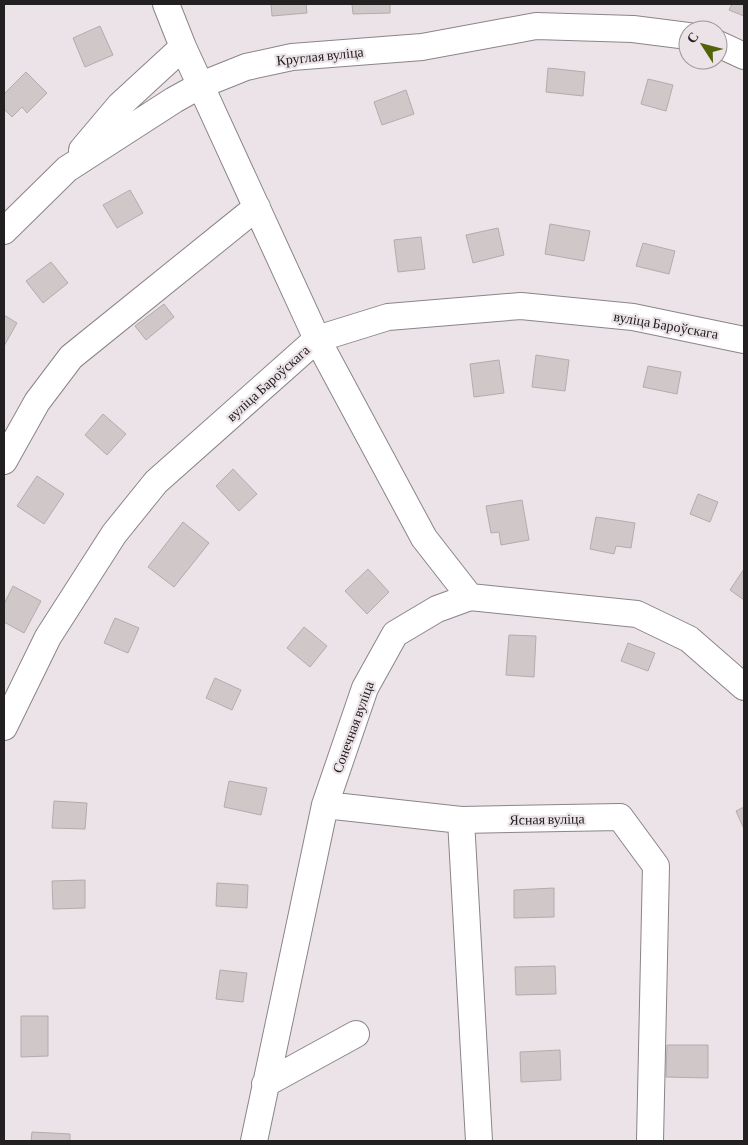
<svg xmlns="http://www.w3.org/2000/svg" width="748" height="1145" viewBox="0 0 748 1145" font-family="'Crimson Pro',serif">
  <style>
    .building { fill: #d0c7c8; stroke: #b4abac }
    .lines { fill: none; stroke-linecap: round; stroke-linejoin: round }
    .minor-casing { stroke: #8b8488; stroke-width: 28 }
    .minor { stroke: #fff; stroke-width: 26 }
    .labels { text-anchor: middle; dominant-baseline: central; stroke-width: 4.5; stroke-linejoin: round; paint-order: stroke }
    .street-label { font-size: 14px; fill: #232022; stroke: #ebe3e7 }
  </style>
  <rect width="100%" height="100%" fill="#ebe3e7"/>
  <path class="building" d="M271,4h35l1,9 -35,3z
    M352,4h38v9l-37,1z
    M732,4h12v12l-15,-6z
    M100,26l13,29 -28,12 -12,-29z
    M548,68l37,4 -2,24 -37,-4z
    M26,72l21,21 -20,20 -5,-6 -10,10 -8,-8v-15z
    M648,79l25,6 -7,26 -25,-7z
    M406,90l8,24 -32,11 -8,-23z
    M130,190l13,23 -26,15 -14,-23z
    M550,224l40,7 -6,30 -39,-7z
    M498,228l6,27 -31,8 -7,-28z
    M421,237l4,32 -27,3 -4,-32z
    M643,243l32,8 -6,23 -33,-8z
    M51,262l17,21 -25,20 -17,-22z
    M164,304l10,13 -28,23 -11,-14z
    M4,315l13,8 -13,23z
    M536,355l33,5 -4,31 -33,-4z
    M499,360l5,33 -30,4 -4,-33z
    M648,366l33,6 -4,22 -34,-7z
    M103,414l23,20 -19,21 -22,-20z
    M233,469l24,25 -18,17 -23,-25z
    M37,476l27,18 -20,30 -27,-18z
    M698,494l20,8 -8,20 -20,-8z
    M522,500l7,40 -28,5 -2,-13 -8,1 -5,-27z
    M596,517l39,6 -4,25 -15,-2 -2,8 -24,-5z
    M183,522l26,21 -35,44 -26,-20z
    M368,569l21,23 -22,22 -22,-23z
    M744,569v31l-14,-10z
    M13,586l28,15 -17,32 -20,-11v-18z
    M115,618l24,10 -11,25 -24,-10z
    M304,627l23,19 -17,21 -23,-19z
    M509,635l27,1 -2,41 -28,-2z
    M628,643l27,10 -7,18 -27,-10z
    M215,678l26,12 -9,20 -26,-12z
    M229,781l38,7 -6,27 -37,-8z
    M54,801l33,2 -2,26 -33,-1z
    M744,807v22l-8,-18z
    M85,880v28l-32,1 -1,-28z
    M217,883l31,2 -1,23 -31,-2z
    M554,888v29l-40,1v-28z
    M555,966l1,28 -40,1 -1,-28z
    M220,970l27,3 -4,29 -27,-3z
    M21,1016h27v40l-27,1z
    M667,1045h41v33l-42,-1z
    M560,1050l1,30 -40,2 -1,-30z
    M32,1132l38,2v7h-39z"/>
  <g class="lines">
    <g class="minor-casing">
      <path id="minor" d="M166,4l17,43 134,292 107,199 46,59
        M718,44l26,12
        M82,150l38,-45 63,-58
        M4,231l63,-62 107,-69 27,-15 45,-18 46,-10 130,-10 114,-21 97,3 55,7
        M4,461l33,-59 34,-45 186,-150
        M4,727l44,-90 66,-103 42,-52 161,-143 71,-22 133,-11 112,11 111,23
        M325,805l136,15
        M265,1084l91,-50
        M254,1141l71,-336 40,-117 30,-54 42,-25 33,-12 167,17 52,25 55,48
        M479,1141l-18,-321 159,-3 36,49 -6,275"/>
    </g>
    <use href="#minor" class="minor"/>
  </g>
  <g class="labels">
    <g class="street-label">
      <text transform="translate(320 56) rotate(-6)">Круглая вуліца</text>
      <text transform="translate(666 325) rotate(10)">вуліца Бароўскага</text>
      <text transform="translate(268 383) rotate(-42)">вуліца Бароўскага</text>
      <text transform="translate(353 727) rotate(-70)">Сонечная вуліца</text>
      <text transform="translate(547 819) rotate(-1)">Ясная вуліца</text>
    </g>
  </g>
  <rect width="748" height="1145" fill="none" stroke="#232022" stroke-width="10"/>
  <g transform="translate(703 45) rotate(306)"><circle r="24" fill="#ebe3e7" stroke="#9b9598"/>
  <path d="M0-4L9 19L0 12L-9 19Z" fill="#536309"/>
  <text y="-8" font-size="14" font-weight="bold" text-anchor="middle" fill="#232022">С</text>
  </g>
</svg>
